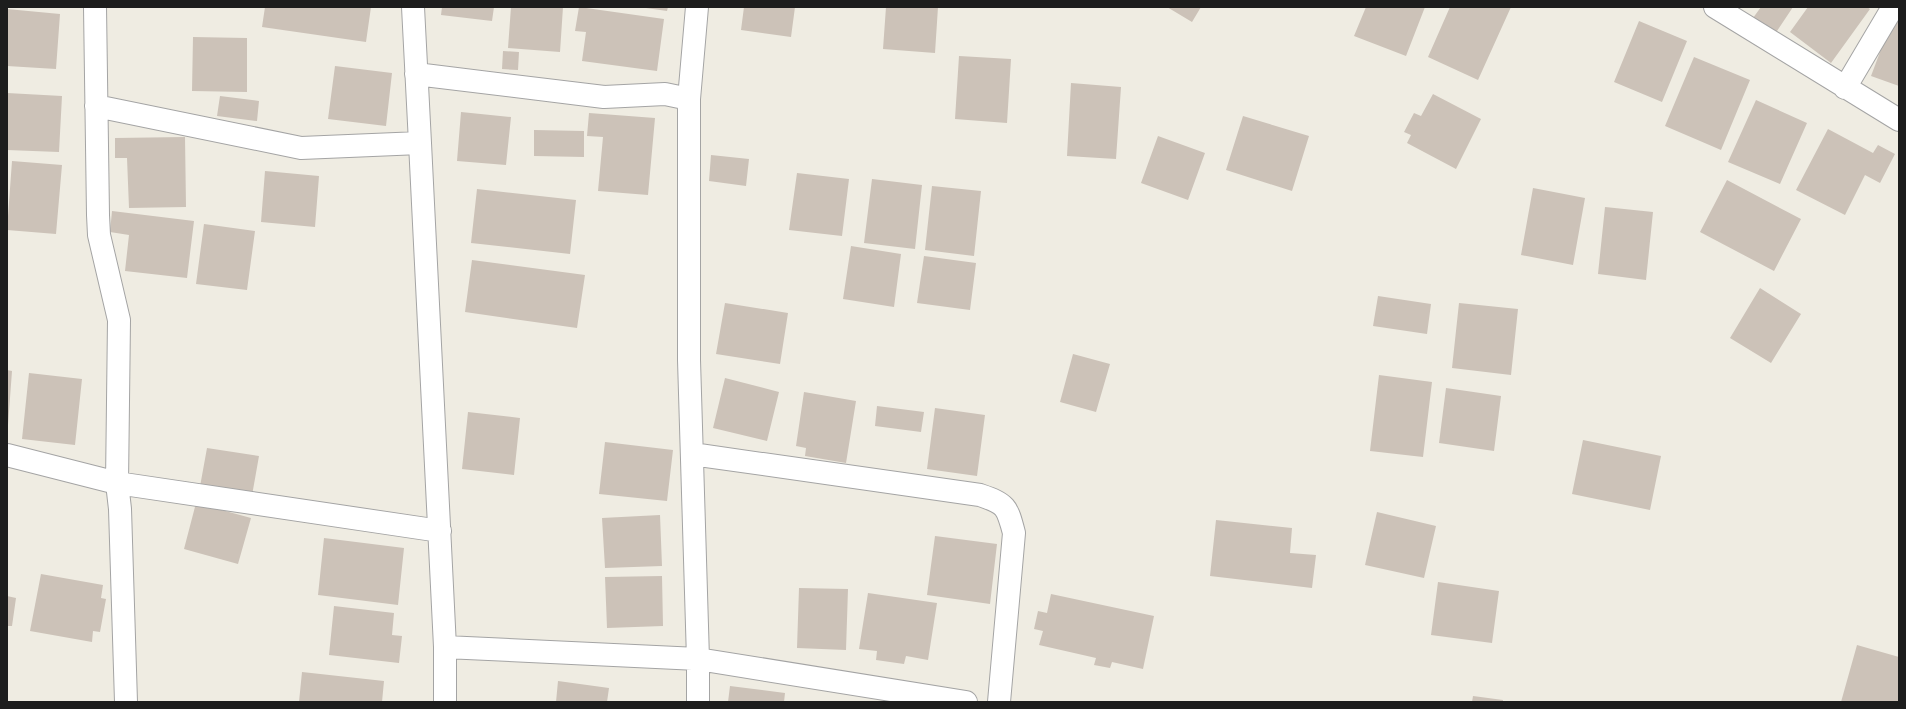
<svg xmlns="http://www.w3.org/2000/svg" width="1906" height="709" viewBox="0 0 1906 709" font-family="'Noto Sans',sans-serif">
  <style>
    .building { fill: #ccc2b8 }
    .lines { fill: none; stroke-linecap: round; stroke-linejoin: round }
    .minor-casing { stroke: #a4a4a4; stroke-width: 24 }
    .minor { stroke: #fff; stroke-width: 22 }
  </style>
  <rect width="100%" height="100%" fill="#efece2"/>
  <path class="building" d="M265,7h106l-5,35 -104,-15z
    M442,7h52l-2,14 -51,-6z
    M511,7h52l-3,45 -52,-4z
    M579,7l85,12 -7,52 -75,-10 4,-29 -11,-1z
    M639,7h29l-1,4z
    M744,7h51l-4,30 -50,-7z
    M886,7h52l-3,46 -52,-4z
    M1167,7h34l-9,15z
    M1366,7h59l-19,49 -52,-20z
    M1450,7h61l-33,73 -50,-23z
    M1761,7h32l-18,27 -22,-16z
    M1808,7h59l3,2 -39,54 -41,-31z
    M7,9l53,5 -4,55 -49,-3z
    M1892,20l7,2v64l-28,-10z
    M1639,21l48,20 -25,61 -48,-20z
    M193,37l54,1v54l-55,-1z
    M503,51l16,1 -1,18 -16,-1z
    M959,56l52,3 -4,64 -52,-4z
    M1694,57l56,23 -29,70 -56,-24z
    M335,66l57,7 -6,53 -58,-7z
    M1071,83l50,4 -5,72 -49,-3z
    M7,93l55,3 -3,56 -52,-2z
    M1433,94l48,25 -25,50 -49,-26 4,-8 -7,-3 10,-19 7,3z
    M220,96l39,5 -2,20 -40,-5z
    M1756,100l51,23 -27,61 -52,-22z
    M461,112l50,5 -5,48 -49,-4z
    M589,113l66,5 -7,77 -50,-4 5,-54 -16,-1z
    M1243,116l66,20 -17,55 -66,-21z
    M1828,129l45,24 5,-8 17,9 -15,29 -15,-8 -20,40 -49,-25z
    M534,130l50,1v26l-50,-1z
    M1158,136l47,17 -17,47 -47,-17z
    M185,137l1,70 -57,1 -2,-50h-12v-20z
    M711,155l38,4 -3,27 -37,-5z
    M12,161l50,4 -6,69 -49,-4z
    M265,171l54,5 -4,51 -54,-5z
    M797,173l52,6 -7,57 -53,-6z
    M872,179l50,6 -7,64 -51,-6z
    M1727,180l74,39 -27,52 -74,-39z
    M932,186l49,5 -7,65 -49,-6z
    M1533,188l52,10 -12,67 -52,-10z
    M477,189l99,11 -6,54 -99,-11z
    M1605,207l48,5 -7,68 -48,-6z
    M112,211l82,10 -7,57 -62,-7 4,-36 -19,-3z
    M204,224l51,7 -8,59 -51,-6z
    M851,246l50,8 -7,53 -51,-8z
    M924,256l52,7 -6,47 -53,-7z
    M472,260l113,15 -8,53 -112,-16z
    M1760,288l41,26 -30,49 -41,-25z
    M1378,296l53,8 -4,30 -54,-8z
    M725,303l63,10 -8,51 -64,-10z
    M1459,303l59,6 -7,66 -59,-7z
    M1073,354l37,10 -14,48 -36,-10z
    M7,370l5,1 -4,54h-1z
    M29,373l53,6 -7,66 -53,-6z
    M1379,375l53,7 -9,75 -53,-6z
    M725,378l54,14 -12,49 -54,-13z
    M1446,388l55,8 -7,55 -55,-8z
    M804,392l52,9 -10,62 -41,-7 1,-8 -10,-2z
    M877,406l47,6 -3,20 -46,-6z
    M935,408l50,7 -8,61 -50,-7z
    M468,412l52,6 -6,57 -52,-6z
    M1583,440l78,16 -11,54 -78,-16z
    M605,442l68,8 -6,51 -68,-7z
    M207,448l52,8 -8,45 -52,-9z
    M196,503l55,15 -13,46 -54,-15z
    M1377,512l59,14 -12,52 -59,-13z
    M660,515l2,51 -57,2 -3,-50z
    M1216,520l76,8 -2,25 26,2 -4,33 -102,-12z
    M935,536l62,8 -7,60 -63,-9z
    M324,538l80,10 -6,57 -80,-10z
    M41,574l62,11 -2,13 5,1 -6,33 -7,-1 -1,11 -62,-11z
    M662,576l1,50 -56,2 -2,-51z
    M1438,582l61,9 -7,52 -61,-8z
    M799,588l49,1 -2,61 -49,-2z
    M868,593l69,10 -9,57 -22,-4 -2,8 -28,-4 1,-9 -18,-2z
    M1051,594l103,22 -11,53 -31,-7 -2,6 -16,-3 2,-7 -57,-13 4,-14 -9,-2 4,-18 9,2z
    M7,596l9,2 -4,28h-5z
    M334,606l60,7 -2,22 10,1 -3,27 -70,-8z
    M1857,645l42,12 -1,45h-57z
    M302,672l82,9 -2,21h-83z
    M558,681l51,7 -2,14h-51z
    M730,686l55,7 -1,9h-56z
    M1473,696l30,4v2h-31z"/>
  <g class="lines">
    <g class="minor-casing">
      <path id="minor" d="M95,7l3,208 1,20 20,85 -2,163 3,26 6,193
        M697,7l-8,92v261l9,299v43
        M1715,7l184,113
        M416,74l188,23 61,-3 24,5
        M1845,88l48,-81
        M96,106l205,42 119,-5 -7,-136
        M420,143l25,504v55
        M692,454l288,41c26,9 27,11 34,38l-15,169
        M7,455l110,28 323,48
        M445,647l253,12 268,43"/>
    </g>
    <use href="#minor" class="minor"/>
  </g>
  <rect width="1906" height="709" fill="none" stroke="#1d1d1d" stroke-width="16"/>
</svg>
